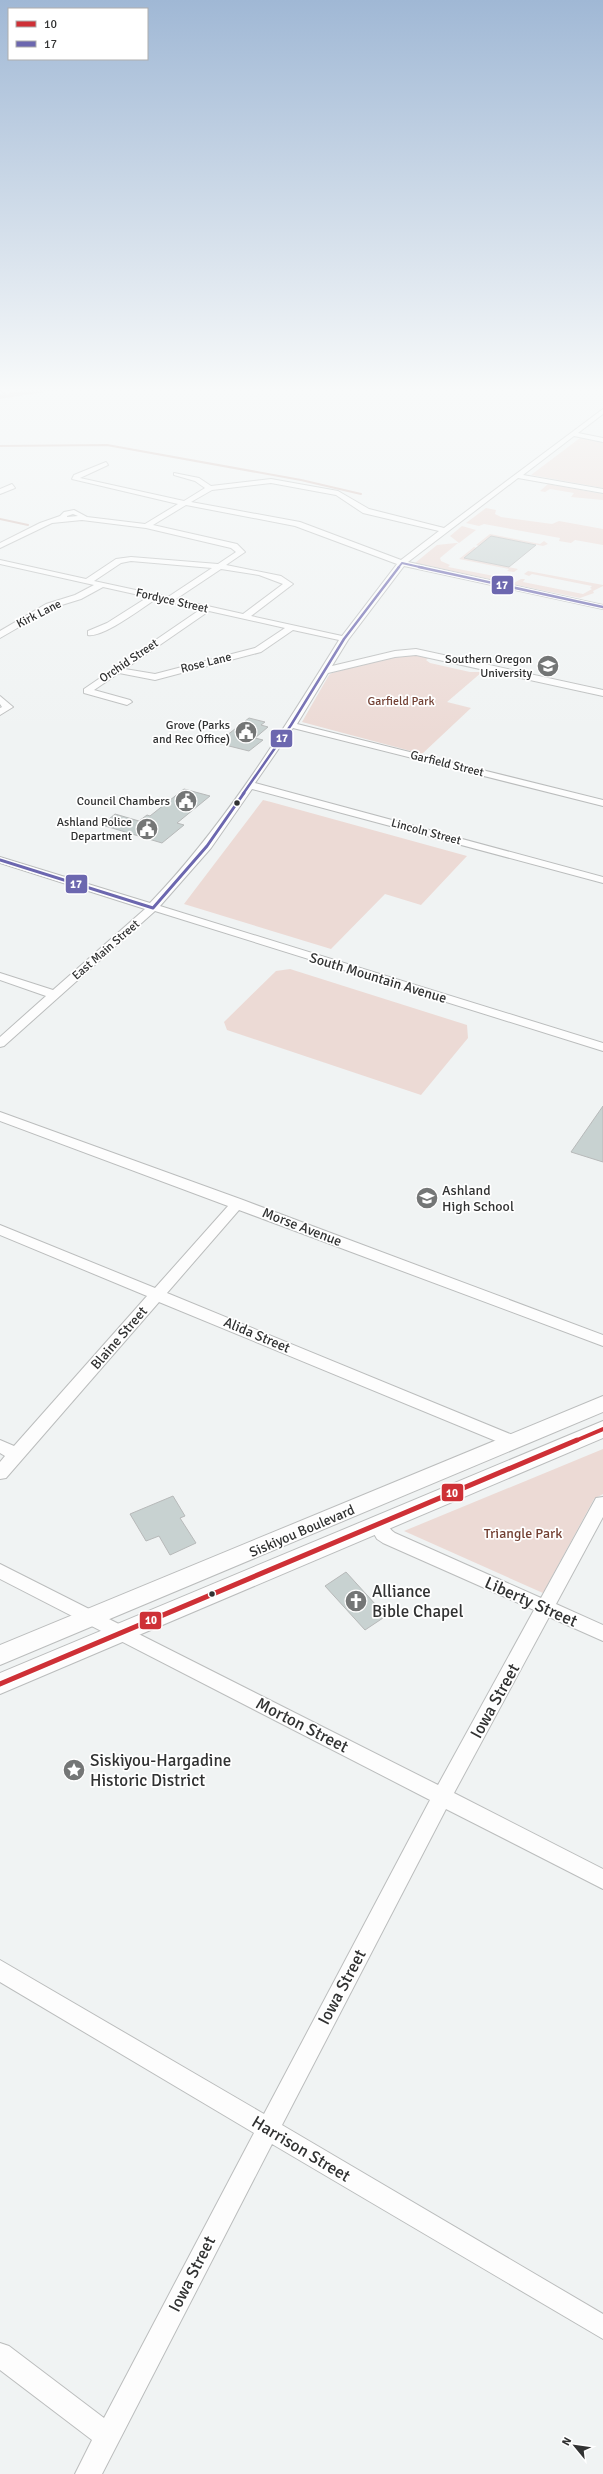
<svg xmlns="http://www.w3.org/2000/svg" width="603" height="2474" viewBox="0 0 603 2474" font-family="Signika,sans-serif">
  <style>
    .green { fill: #ecdad5 }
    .water { fill: #d5beb8 }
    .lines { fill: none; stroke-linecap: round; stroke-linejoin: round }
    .stream { stroke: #d5beb8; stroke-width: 2 }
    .building { fill: #c8d2d1; stroke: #b7b9b9 }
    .minor-casing { stroke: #bbbdbd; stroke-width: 2 }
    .major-casing { stroke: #bbbdbd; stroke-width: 2 }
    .minor { fill: #fdfdfd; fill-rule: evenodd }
    .major { fill: #fdfdfd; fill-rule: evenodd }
    .bus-1-far1-casing { stroke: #fff; stroke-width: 7 }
    .bus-1-casing { stroke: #fff; stroke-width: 8 }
    .bus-2-far2-casing { stroke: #fff; stroke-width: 3.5 }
    .bus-2-far1-casing { stroke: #fff; stroke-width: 4.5 }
    .bus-2-casing { stroke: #fff; stroke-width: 5.5 }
    .bus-1-far1 { stroke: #ce3036; stroke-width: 4 }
    .bus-1 { stroke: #ce3036; stroke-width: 5 }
    .bus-2-far2 { stroke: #6c67af; stroke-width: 2 }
    .bus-2-far1 { stroke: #6c67af; stroke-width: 2.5 }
    .bus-2 { stroke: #6c67af; stroke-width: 3 }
    .bus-dot { fill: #313232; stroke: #fff; stroke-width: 1.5 }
    .labels { text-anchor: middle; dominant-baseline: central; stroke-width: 3.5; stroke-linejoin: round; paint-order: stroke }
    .far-street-label { font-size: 12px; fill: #313232; stroke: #fff }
    .far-poi-label { font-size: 12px; fill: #313232; stroke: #fff; text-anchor: end }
    .far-park-label { font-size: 12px; fill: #734134; stroke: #fff }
    .street-label { font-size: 14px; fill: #313232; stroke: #fff }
    .poi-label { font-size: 14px; fill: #313232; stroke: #fff; text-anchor: start }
    .park-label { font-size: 14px; fill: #734134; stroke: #fff }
    .near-poi-label { font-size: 17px; fill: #313232; stroke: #fff; text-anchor: start }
    .near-street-label { font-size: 17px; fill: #313232; stroke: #fff }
    .line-badge { stroke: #fff; stroke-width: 1.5 }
    .badge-label { font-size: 11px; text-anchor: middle; font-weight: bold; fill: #fff }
  </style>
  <rect width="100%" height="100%" fill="#f0f3f3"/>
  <path class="green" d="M580,438l23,3v47l-72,-13z
    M548,484l55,10v6l-32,-3 3,-4 -24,-4 -5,3 -5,-1z
    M486,508l10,2 -1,4 6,3 51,7 7,-3 44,8v16l-28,-5 -4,3 -12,-2 1,-3 -76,-14 -5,2 -13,-3z
    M462,526l14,4 -17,13 -9,-7z
    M490,534l50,10 4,-3 4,3 -5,2 -52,-10 -12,10 -3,-1z
    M456,543h2l-18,15 1,3 9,4 -2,2 51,10 6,-2 3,3 -5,4 -88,-19 22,-18z
    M474,547l3,1 -13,10 54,11 -4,3 -7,-1 2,-2 -50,-10z
    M528,571l75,14v1l-10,5 1,2 -14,5 -68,-14 9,-5h4l-2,3 60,12 9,-5 -2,-1 2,-2 -60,-12 -3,2 -5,-2z
    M412,655l17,3 -3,2 4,3 40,9h12l-35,30 24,6 -49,46 -120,-32 27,-47 3,-2 62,-17z
    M263,800l8,2 196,54 -46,49 -36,-11 -54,55 -147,-45z
    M290,969l177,56 1,13 -47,57 -194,-65 -3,-8 52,-51z
    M603,1449v45l-9,5 -51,94 -139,-62z"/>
  <path class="water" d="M36,388h34l-70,11v-4z"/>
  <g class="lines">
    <path class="stream" d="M0,389l6,6
      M0,446l107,-1 194,35 60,14
      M0,519l28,6"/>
  </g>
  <path class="building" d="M491,536l45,9 -27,22 -45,-9z
    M249,718l16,4 -4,3 7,2 -13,11 8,2 -14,11 -32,-8z
    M184,789l26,7 -33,27 7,2 -22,18 -60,-18 13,-11 24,7 8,-6 3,1z
    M603,1106v56l-32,-10z
    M173,1496l12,20 -5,2 16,25 -26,12 -11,-19 -13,5 -16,-27z
    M346,1572l40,44 -21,14 -40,-44z"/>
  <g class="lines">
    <g class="minor-casing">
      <path id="minor" d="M603,409v5l-25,19 25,5v4l-29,-6 -51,39 80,14v4l-85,-15 -110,84 195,43v4l-199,-43 -56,74 -16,26 63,-15 21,-2 187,41v6l-187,-41 -21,2 -67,16 -31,51 306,76v6l-310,-78 -38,55 348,94v6l-351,-94 -41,59 -51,58 443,137v8l-448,-140 -151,135 -4,1v-10l46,-41 -46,-16v-7l53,17 92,-81 -145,-46v-6l150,46c75,-78 133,-173 189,-263l-46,-10 -32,22 -106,28 -36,-7 -25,17 36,10 2,2 -5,3 -43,-12v-4l117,-80 -45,-10c-14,9 -53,39 -68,36v-4l19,-8 41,-26 -45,-10 -22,12 -29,9 -52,30v-7l46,-27 29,-9 19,-10 -94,-21v-4l86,19 30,-20 15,-2 87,7 18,-12 -5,-4 -85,-20 -64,-8 -30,3 -52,25v-5l40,-20 20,-7 4,-4 10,-2 13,7 58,7 33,-20 -106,-25 2,-4 32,-13 2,3 -28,13 104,23 21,-13 -10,-7 -21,-6v-2l25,5 12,8 60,-7 67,12 31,18 75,19zM271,483l65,12 27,18 76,18 -38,29 -101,-38 -109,-20 21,-12zM186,505l109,21 102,38 -55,72 -91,-20 42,-32 -12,-8 -55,-11 19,-13 -8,-8 -84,-19zM73,514l5,2 -11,1v-1zM131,561l81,7 -44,29 -74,-16 27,-18zM221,569l38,6 24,9 -40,30 -67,-15zM209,611l76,17 -30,20 -100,26 -30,-5z
        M12,484l3,4 -15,6v-5z
        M0,696l13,11 -13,8v-7l2,-1 -2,-3z
        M0,1112l243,88 360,135v11l-364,-136 -72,83 353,145 2,4 -2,4 -6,2 -6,-2 -349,-144 -153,176 -6,1v-17l5,-6 -5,-3v-13l14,6 133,-150 -147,-61v-10l155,63 73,-82 -228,-85z
        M603,1497v20l-47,87 47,21v16l-54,-24 -95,176 149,76v20l-157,-80 -164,316 321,189v25l-331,-195 -170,330h-27l17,-34 -92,-70v-27l9,3 95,72 150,-285 -254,-151v-22l264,154 166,-314 -430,-221v-15l438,221 96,-175 -151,-67 -6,-4 -8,-14 2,-5c13,-4 15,7 24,13l146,65 55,-100z"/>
    </g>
    <g class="major-casing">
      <path id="major" d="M603,1396v16l-603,253v-20z
        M603,1421v17l-603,256v-21z"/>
    </g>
    <use href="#minor" class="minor"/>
    <use href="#major" class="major"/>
    <g class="bus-1-far1-casing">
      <path id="bus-1-far1" d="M575,1441l28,-12"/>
    </g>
    <g class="bus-1-casing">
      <path id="bus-1" d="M0,1684l577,-244"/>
    </g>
    <g class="bus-2-far2-casing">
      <path id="bus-2-far2" d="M402,563l22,5
        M398,568l4,-5"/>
    </g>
    <g class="bus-2-far1-casing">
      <path id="bus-2-far1" d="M419,567l184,40
        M243,794l48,-69 53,-86 55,-72"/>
    </g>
    <g class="bus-2-casing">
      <path id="bus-2" d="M0,860l153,48
        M153,908l54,-62 37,-53"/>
    </g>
    <use href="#bus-1-far1" class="bus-1-far1"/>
    <use href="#bus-1" class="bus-1"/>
    <use href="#bus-2-far2" class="bus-2-far2"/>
    <use href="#bus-2-far1" class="bus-2-far1"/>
    <use href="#bus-2" class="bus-2"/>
  </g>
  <linearGradient id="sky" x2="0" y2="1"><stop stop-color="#a0b8d5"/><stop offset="0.53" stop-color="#f8fafa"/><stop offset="1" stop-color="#f8fafa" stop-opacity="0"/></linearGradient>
  <rect width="603" height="735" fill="url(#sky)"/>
  <defs>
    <g id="university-disc" transform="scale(1.15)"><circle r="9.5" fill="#747676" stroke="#fff"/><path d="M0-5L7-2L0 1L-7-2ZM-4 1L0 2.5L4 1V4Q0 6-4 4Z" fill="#fff"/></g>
    <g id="civic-disc" transform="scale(1.15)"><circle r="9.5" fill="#747676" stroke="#fff"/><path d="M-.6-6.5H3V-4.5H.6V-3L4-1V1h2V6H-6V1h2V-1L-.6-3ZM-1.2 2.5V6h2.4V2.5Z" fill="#fff"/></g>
    <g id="school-disc" transform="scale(1.15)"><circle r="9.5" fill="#747676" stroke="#fff"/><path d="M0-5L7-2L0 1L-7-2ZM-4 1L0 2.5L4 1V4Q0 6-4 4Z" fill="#fff"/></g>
    <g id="church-disc" transform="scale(1.15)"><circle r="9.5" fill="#747676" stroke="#fff"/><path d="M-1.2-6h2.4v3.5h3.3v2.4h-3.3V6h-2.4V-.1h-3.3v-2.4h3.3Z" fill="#fff"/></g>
    <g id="sight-disc" transform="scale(1.15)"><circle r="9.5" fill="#747676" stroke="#fff"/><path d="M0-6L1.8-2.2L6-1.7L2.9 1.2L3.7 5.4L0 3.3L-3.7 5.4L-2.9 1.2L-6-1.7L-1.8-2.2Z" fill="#fff"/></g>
  </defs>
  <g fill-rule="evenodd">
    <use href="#university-disc" x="548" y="666"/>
    <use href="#civic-disc" x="246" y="732"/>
    <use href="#civic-disc" x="186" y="801"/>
    <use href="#civic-disc" x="147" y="829"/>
    <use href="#school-disc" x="427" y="1198"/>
    <use href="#church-disc" x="356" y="1601"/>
    <use href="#sight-disc" x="74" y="1770"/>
  </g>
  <g class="bus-dot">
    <circle cx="237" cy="803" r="3.5"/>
    <circle cx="212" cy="1594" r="3.5"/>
  </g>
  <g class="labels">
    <g class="far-street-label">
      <text transform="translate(172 601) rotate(13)">Fordyce Street</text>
      <text transform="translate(39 614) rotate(-27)">Kirk Lane</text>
      <text transform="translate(129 661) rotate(-34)">Orchid Street</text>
      <text transform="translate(206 663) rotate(-14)">Rose Lane</text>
      <text transform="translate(447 764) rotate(14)">Garfield Street</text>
      <text transform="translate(426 832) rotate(15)">Lincoln Street</text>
      <text transform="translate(106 950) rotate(-41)">East Main Street</text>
    </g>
    <g class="far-poi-label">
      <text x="532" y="659">Southern Oregon<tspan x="532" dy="14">University</tspan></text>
      <text x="230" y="725">Grove (Parks<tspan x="230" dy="14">and Rec Office)</tspan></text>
      <text x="170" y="801">Council Chambers</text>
      <text x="132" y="822">Ashland Police<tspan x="132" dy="14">Department</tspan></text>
    </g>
    <g class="far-park-label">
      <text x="401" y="701">Garfield Park</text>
    </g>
    <g class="street-label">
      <text transform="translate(378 978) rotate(17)">South Mountain Avenue</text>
      <text transform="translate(302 1227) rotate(21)">Morse Avenue</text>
      <text transform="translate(257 1335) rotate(23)">Alida Street</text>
      <text transform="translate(119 1338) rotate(-49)">Blaine Street</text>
      <text transform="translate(302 1531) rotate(-23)">Siskiyou Boulevard</text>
    </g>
    <g class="poi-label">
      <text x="442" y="1190">Ashland<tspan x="442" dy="16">High School</tspan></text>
    </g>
    <g class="park-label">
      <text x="523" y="1533">Triangle Park</text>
    </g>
    <g class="near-poi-label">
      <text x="372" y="1591">Alliance<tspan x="372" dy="20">Bible Chapel</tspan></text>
      <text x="90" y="1760">Siskiyou-Hargadine<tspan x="90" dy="20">Historic District</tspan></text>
    </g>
    <g class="near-street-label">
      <text transform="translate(531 1602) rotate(24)">Liberty Street</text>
      <text transform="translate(495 1701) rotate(-61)">Iowa Street</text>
      <text transform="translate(302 1725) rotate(27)">Morton Street</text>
      <text transform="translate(342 1987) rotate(-62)">Iowa Street</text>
      <text transform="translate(301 2149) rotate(31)">Harrison Street</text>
      <text transform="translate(192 2274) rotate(-63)">Iowa Street</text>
    </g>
  </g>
  <g class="line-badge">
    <rect x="491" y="575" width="23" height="20" rx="4" fill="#6c67af"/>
    <rect x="270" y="729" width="23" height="19" rx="4" fill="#6c67af"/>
    <rect x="65" y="874" width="23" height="20" rx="4" fill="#6c67af"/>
    <rect x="441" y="1483" width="23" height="19" rx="4" fill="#ce3036"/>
    <rect x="139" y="1611" width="23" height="19" rx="4" fill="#ce3036"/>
  </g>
  <g class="badge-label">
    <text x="502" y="589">17</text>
    <text x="282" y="742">17</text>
    <text x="76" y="888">17</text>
    <text x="452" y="1497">10</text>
    <text x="151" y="1624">10</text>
  </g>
  <rect x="8" y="8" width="140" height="52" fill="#ffffff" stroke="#adadad"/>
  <rect x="16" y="21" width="20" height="6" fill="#ce3036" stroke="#adadad"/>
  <text x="44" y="28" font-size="12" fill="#313232">10</text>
  <rect x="16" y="41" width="20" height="6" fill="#6c67af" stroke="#adadad"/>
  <text x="44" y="48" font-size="12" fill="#313232">17</text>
  <g transform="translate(575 2446) rotate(299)" stroke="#ffffff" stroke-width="3" paint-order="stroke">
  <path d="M0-3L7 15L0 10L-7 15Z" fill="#313232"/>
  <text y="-6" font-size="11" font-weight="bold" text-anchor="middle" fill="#313232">N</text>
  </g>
</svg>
